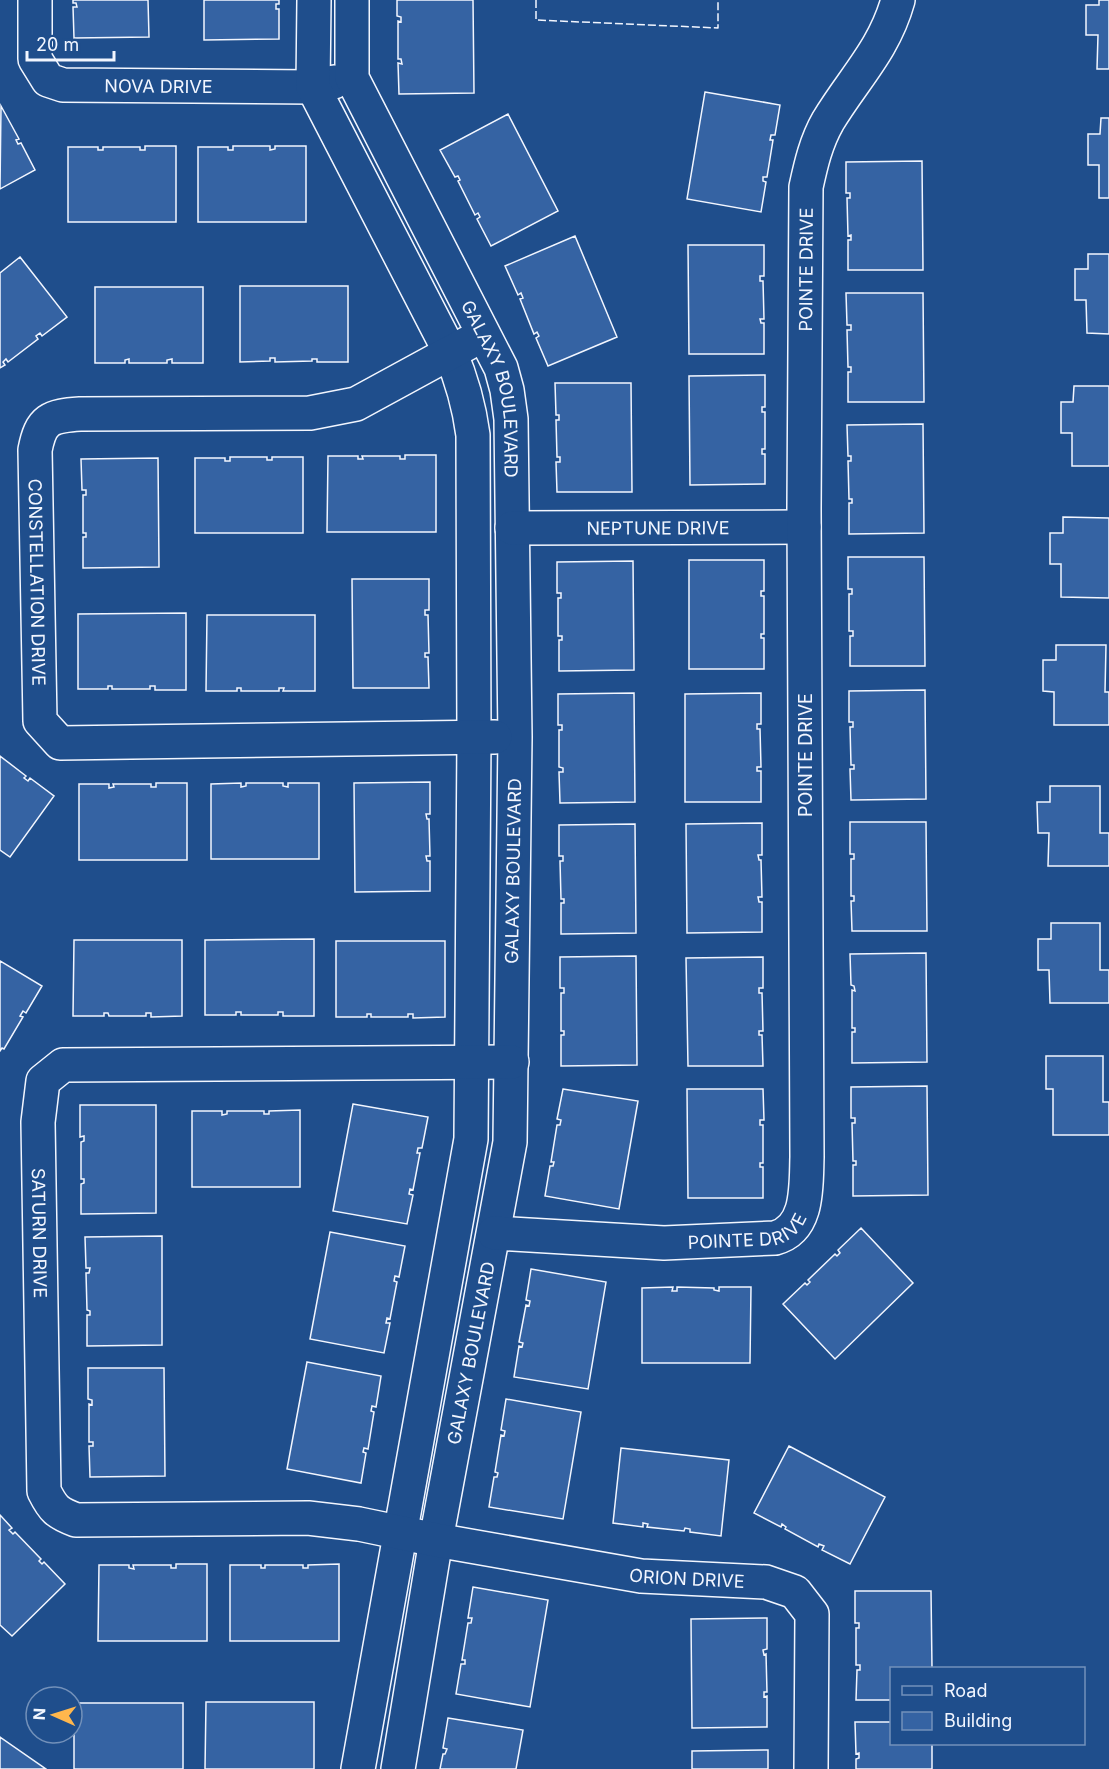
<svg xmlns="http://www.w3.org/2000/svg" width="1109" height="1769" viewBox="0 0 1109 1769" font-family="Inter,sans-serif">
  <style>
    .building { fill: #3563a3; stroke: #f2f6ff; stroke-width: 1.5 }
    .lines { fill: none; stroke-linecap: round; stroke-linejoin: round }
    .minor-casing { stroke: #f2f6ff; stroke-width: 36 }
    .minor { stroke: #1f4e8c; stroke-width: 33 }
    .fence { stroke: #f2f6ff; stroke-width: 1.5; stroke-dasharray: 8 3; stroke-linecap: butt }
    .labels { text-anchor: middle; dominant-baseline: central; stroke-width: 4.5; stroke-linejoin: round; paint-order: stroke }
    .street-label { font-size: 18px; fill: #f2f6ff; stroke: #1f4e8c }
  </style>
  <rect width="100%" height="100%" fill="#1f4e8c"/>
  <path class="building" d="M73,0h75l1,37 -75,1 -1,-31h4l-1,-4h-3z
    M204,0h75v4h-3v5h3v30l-75,1z
    M397,0h76l1,93 -75,1 -1,-31 4,1 -1,-5h-3v-38l3,1v-5l-4,-1z
    M1099,0h10v69h-12l1,-34h-12v-30h13z
    M705,92l75,13 -5,30h-4l-1,5h3l-6,37h-4v4l3,1 -5,30 -74,-13z
    M1,106l18,33 -3,1 2,4 3,-1 14,27 -35,19z
    M508,114l50,97 -67,35 -14,-27 3,-2 -2,-4 -3,2 -17,-34 2,-1 -2,-4 -3,1 -15,-27z
    M1101,118h8v80h-10v-33h-11v-31h12z
    M145,146h31v76h-108v-75h30v3h5v-3h37v3h5z
    M233,146h37v4l5,-1v-3h31v76h-108v-75h30v3h5z
    M922,161l1,109h-75v-30h3v-5l-3,1 -1,-38h3v-5h-4v-31z
    M575,236l42,101 -69,29 -12,-28 3,-2 -2,-4 -3,2 -14,-35 3,-1 -2,-5 -3,2 -13,-29z
    M688,245h76v31h-4v5h3l1,38h-4l1,4h3v31h-75z
    M1088,254h21v80l-22,-1 -1,-33h-11v-31h13z
    M20,257l47,60 -25,19 -2,-3 -4,3 2,3 -30,23 -2,-3 -3,3 2,3 -5,3v-95z
    M240,286h108v76h-31v-3h-5v2l-37,1v-4h-5v3l-30,1z
    M95,287h108v76h-31v-4l-5,1v3h-38v-4l-4,1v3h-30z
    M846,293h77l1,109h-76v-30h3v-5h-3l-1,-37h4v-5h-4z
    M765,375v32h-3v5h3v37h-3v5h3v30l-75,1 -1,-109z
    M555,383h76l1,109h-75l-1,-30h4v-5h-3l-1,-37h3v-5h-3z
    M1074,386h35v80h-37v-33h-11v-31h12z
    M923,424l1,109 -75,1v-31h3v-4h-3l-1,-38h3v-5h-3l-1,-31z
    M405,455h31v77h-109l1,-76h30v3h5l-1,-3h38v3h5z
    M230,457h37v3h5v-3h31v76h-108v-75h30v3h5z
    M158,458l1,109 -76,1v-31h3v-4h-3v-38h3v-5h-4l-1,-31z
    M1063,517l46,1v80l-48,-1v-33h-11v-31h13z
    M848,557h76l1,109h-75v-30h3v-5h-4v-37h3v-5h-4z
    M689,560h75v31h-3v5h3v38h-3v4h3v31h-75z
    M633,561l1,109 -75,1v-31h3v-4h-4v-38h3v-5h-4v-31z
    M352,579h77v31h-4v5h3l1,38h-4v4h3l1,31h-76z
    M186,613v77h-31v-4h-5v3h-38v-3h-4v3h-30v-75z
    M207,615h108v76h-32l1,-3h-5v3h-38v-3h-4v3h-31z
    M1056,645h50l-1,47h4v33h-55v-33l-11,-1v-31h13z
    M925,690l1,109 -75,1 -1,-31h4v-4h-3l-1,-38h3v-5h-4v-31z
    M634,693l1,109 -75,1 -1,-31h4v-4l-4,-1v-37h3v-5h-4v-31z
    M761,693v31h-4v5h3l1,38h-4v4h4v31h-76v-108z
    M0,756l26,20 -2,2 4,3 2,-3 24,18 -44,61 -10,-7z
    M430,782v32h-4l1,5h2l1,37h-4l1,5h3v30l-75,1 -1,-109z
    M156,783h31v77h-108v-76h30v4l5,-1 -1,-3h38v3h5z
    M241,783v4l5,-1v-3h37v3l5,1v-4h31v76h-108v-75z
    M1050,786h50v47h9v33h-61l1,-33h-11l-1,-31h13z
    M850,822h76l1,109h-75l-1,-30h3v-5h-3v-37h3v-5h-4z
    M762,823v32h-4l1,5h2l1,37h-4l1,5h3v30l-75,1 -1,-109z
    M635,824l1,109 -75,1v-31h3v-4h-3l-1,-38h3v-5h-4v-31z
    M1051,923h49v47h9v33h-59l-1,-33h-11v-31h13z
    M314,939v77h-31v-4h-5v3h-37v-3h-5v3h-31v-75z
    M74,940h108v76l-31,1v-4h-5v3h-37l-1,-3h-4v3h-31z
    M336,941h109v76l-32,1v-4h-5v3h-37v-3h-4v3h-31z
    M926,953l1,109 -75,1v-31h3v-4h-3v-38l3,1 -1,-5 -3,-1 -1,-31z
    M636,956l1,109 -76,1v-31h3v-4h-3v-38h3v-5h-4v-31z
    M763,957v31h-4v5h3l1,38h-4v4h3l1,31h-75l-2,-108z
    M0,961l42,25 -16,27 -3,-2 -3,5 3,1 -19,32 -2,-1 -2,3z
    M1046,1056h57v46h6v33h-56v-46h-7z
    M927,1086l1,109 -75,1v-31h3v-4h-3l-1,-38h3v-5h-4v-31z
    M563,1089l75,12 -19,108 -74,-13 5,-30h3l1,-4h-3l6,-37h3l1,-5 -4,-1z
    M687,1089h76l1,31h-4v5h3v38h-3v4h3v31h-75z
    M353,1104l75,13 -6,31h-4l-1,5h3l-7,37 -3,-1 -1,5 4,1 -6,29 -74,-13z
    M80,1105h76v108l-75,1v-30l3,-1v-4h-3v-37l3,-1v-5l-4,1z
    M300,1110v77h-108v-76h30v4l5,-1v-3h37v3h5v-3z
    M861,1228l52,55 -78,76 -52,-55 22,-21 2,2 3,-3 -2,-2 27,-26 2,2 3,-3 -2,-3z
    M330,1232l75,14 -6,31 -4,-1 -1,5 3,1 -7,37 -3,-1 -1,5h4l-6,30 -74,-14z
    M162,1236v109l-75,1v-31h3v-4l-3,-1 -1,-37h3l1,-5h-4l-1,-31z
    M531,1269l75,13 -18,107 -74,-12 5,-31 3,1 1,-4 -4,-1 7,-37 3,1 1,-5 -4,-1z
    M673,1287l-1,4h5v-4l37,1v2l5,1v-4h32l-1,76h-108v-75z
    M307,1362l74,14 -5,31 -4,-1 -1,5 3,1 -6,37 -4,-1 -1,4 3,1 -5,30 -74,-14z
    M88,1368h76l1,108 -75,1 -1,-31h4v-4h-4v-38l3,1v-5l-4,-1z
    M506,1399l75,13 -18,107 -74,-12 5,-30h3l1,-4 -3,-1 6,-37 3,1 1,-5 -4,-1z
    M789,1446l96,51 -35,67 -28,-14 2,-4 -5,-2 -1,3 -33,-18 1,-2 -4,-3 -1,3 -27,-14z
    M621,1448l108,12 -8,76 -31,-4v-3l-5,-1 -1,3 -37,-4 1,-3 -5,-1v4l-30,-4z
    M0,1515l12,13 -3,2 4,4 2,-2 26,27 -2,2 3,3 2,-2 21,22 -53,52 -12,-11z
    M176,1564h31v77h-109l1,-76h30v3l5,1 -1,-4h38v3h5z
    M339,1564v77h-109v-76h31v3h4v-3h38v3h5v-3z
    M473,1587l75,13 -18,107 -74,-13 5,-30h4v-4h-3l6,-37h3l1,-5h-4z
    M855,1591h76l1,77h-40v32h-36l1,-30h3v-5h-4v-37h3v-5h-4z
    M767,1618v31l-4,1 1,5 2,-1 1,38h-3v5l3,-1v31l-75,1 -1,-109z
    M206,1702h108v67h-109z
    M74,1703h109v66h-109z
    M448,1718l75,12 -7,39h-76l3,-15h2l2,-5 -4,-1z
    M855,1722h37v22h40v25h-76v-10l3,-1v-5l-3,1z
    M0,1737l46,32h-46z
    M768,1750v19h-76v-18z"/>
  <g class="lines">
    <g class="minor-casing">
      <g id="minor">
        <path id="s1" d="M35,0v59l13,21 15,5 250,2 21,-5"/>
        <path d="M314,0l-1,87 137,265c12,28 19,53 23,83l1,303 -3,401 -113,630"/>
        <path id="s2" d="M352,0v78l149,290 6,22 4,29 4,318 -5,405 -74,398 -38,229"/>
        <path id="s3" d="M468,343l-112,61 -46,9 -230,1c-30,2 -39,5 -45,36l5,271 20,22 435,-6"/>
        <path id="s4" d="M512,528l292,-1"/>
        <path id="s5" d="M512,1062l-449,3 -20,16 -5,41 6,369c9,18 13,22 32,29l232,-2 51,6 77,16 205,36 125,6 29,10 17,22 -1,155"/>
        <path id="s6" d="M494,1233l170,10 111,-5c34,-9 31,-52 32,-81l-3,-647 2,-323c5,-23 10,-45 22,-66 26,-43 56,-71 70,-121"/>
      </g>
    </g>
    <use href="#minor" class="minor"/>
    <path class="fence" d="M536,0v20l182,8v-28"/>
  </g>
  <g class="labels">
    <g class="street-label">
      <text stroke="none"><textPath href="#s1" startOffset="195">NOVA DRIVE</textPath></text>
      <text stroke="none"><textPath href="#s6" startOffset="1263">POINTE DRIVE</textPath></text>
      <text stroke="none"><textPath href="#s2" startOffset="422">GALAXY BOULEVARD</textPath></text>
      <text stroke="none"><textPath href="#s4" startOffset="146">NEPTUNE DRIVE</textPath></text>
      <text stroke="none"><textPath href="#s3" startOffset="602">CONSTELLATION DRIVE</textPath></text>
      <text transform="translate(805 755) rotate(-90)">POINTE DRIVE</text>
      <text transform="translate(513 871) rotate(-89)">GALAXY BOULEVARD</text>
      <text stroke="none"><textPath href="#s6" startOffset="256">POINTE DRIVE</textPath></text>
      <text stroke="none"><textPath href="#s5" startOffset="627">SATURN DRIVE</textPath></text>
      <text transform="translate(471 1353) rotate(-79)">GALAXY BOULEVARD</text>
      <text stroke="none"><textPath href="#s5" startOffset="1546">ORION DRIVE</textPath></text>
    </g>
  </g>
  <rect x="890" y="1667" width="195" height="78" fill="#1f4e8c" stroke="#7391ba" stroke-width="1.5"/>
  <rect x="902" y="1686" width="30" height="9" fill="#1f4e8c" stroke="#7391ba" stroke-width="1.5"/>
  <text x="944" y="1697" font-size="18" fill="#f2f6ff">Road</text>
  <rect x="902" y="1712" width="30" height="18" fill="#3563a3" stroke="#7391ba" stroke-width="1.5"/>
  <text x="944" y="1727" font-size="18" fill="#f2f6ff">Building</text>
  <g transform="translate(54 1715) rotate(273)"><circle r="28" fill="#1f4e8c" stroke="#7391ba" stroke-width="1.5"/>
  <path d="M0-4.5L10 22L0 15L-10 22Z" fill="#ffb74d"/>
  <text y="-9" font-size="16" font-weight="bold" text-anchor="middle" fill="#f2f6ff">N</text>
  </g>
  <path d="M27 51v9h87v-9" fill="none" stroke="#f2f6ff" stroke-width="3"/>
  <text x="36" y="51" font-size="18" fill="#f2f6ff" stroke="#1f4e8c" stroke-width="4.5" paint-order="stroke">20 m</text>
</svg>
